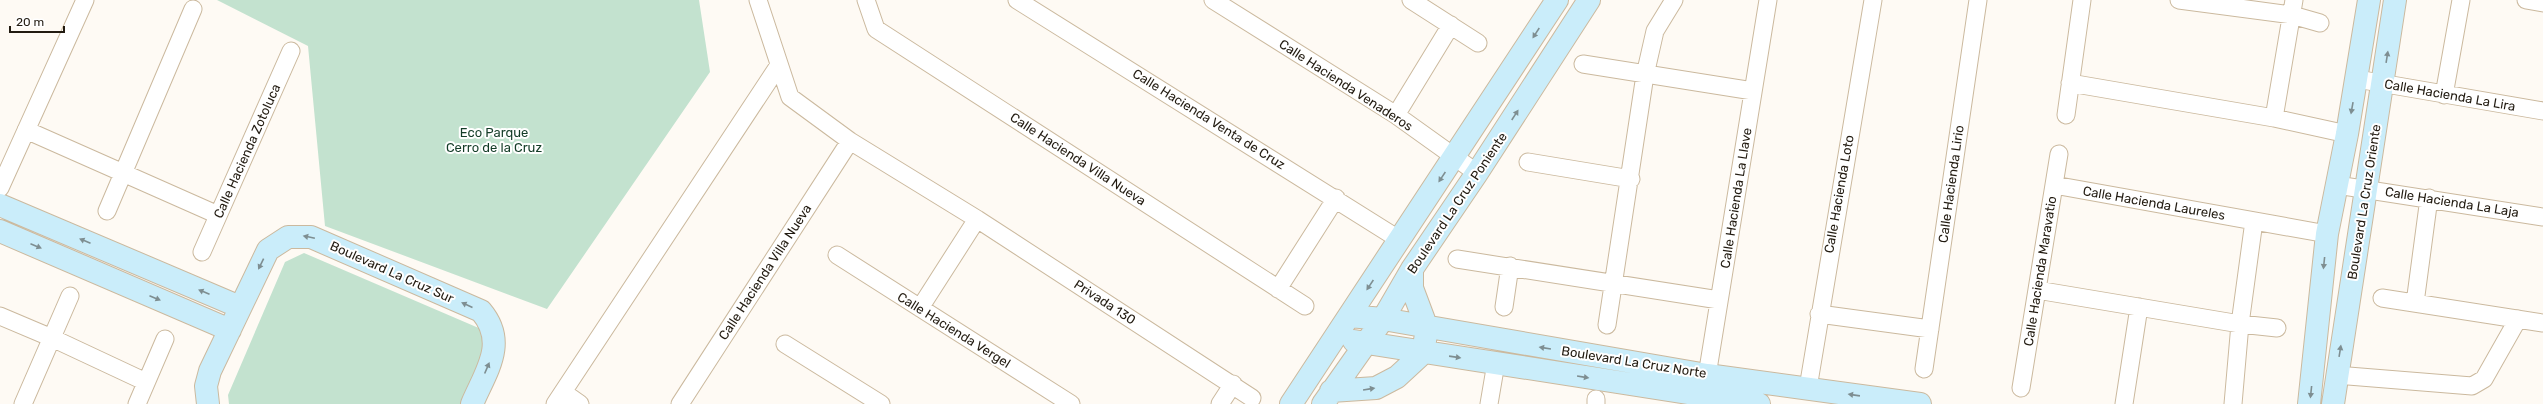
<svg xmlns="http://www.w3.org/2000/svg" width="2543" height="404" viewBox="0 0 2543 404" font-family="Rubik,sans-serif">
  <style>
    .green { fill: #c3e2cf }
    .lines { fill: none; stroke-linecap: round; stroke-linejoin: round }
    .street-casing { stroke: #cbb99e; stroke-width: 19 }
    .secondary-casing { stroke: #cbb99e; stroke-width: 24 }
    .street { stroke: #fff; stroke-width: 17 }
    .secondary { stroke: #caedfa; stroke-width: 22 }
    .oneway { fill: #7e8e91 }
    .labels { text-anchor: middle; dominant-baseline: central; stroke-width: 4; stroke-linejoin: round; paint-order: stroke }
    .street-label { font-size: 13px; fill: #221b11; stroke: #fff }
    .park-label { font-size: 13px; fill: #143d28; stroke: #fff }
  </style>
  <rect width="100%" height="100%" fill="#fefaf4"/>
  <path class="green" d="M217,0h482l11,72 -163,237 -222,-83 -17,-180z
    M304,253l177,76 6,13 -22,62h-236l-1,-9 57,-133z"/>
  <g class="lines">
    <g class="street-casing">
      <path id="street" d="M758,0l32,97 60,44 127,78 275,179
        M866,0l10,29 429,277
        M1017,0l383,240
        M1213,0l183,115 81,58
        M1411,0l67,43
        M2179,0l113,15 28,8
        M2526,0l17,3
        M1583,64l170,27
        M2357,79l186,32
        M2070,83l204,35 73,16
        M2444,95l17,-95
        M1396,115l55,-90
        M2066,115l16,-115
        M2274,118l20,-118
        M26,130l192,85
        M1528,162l103,17
        M2054,185l273,49
        M2337,185l206,32
        M0,188l85,-188
        M107,211l86,-202
        M202,252l89,-201
        M837,255l234,149
        M1457,259l262,41
        M1278,289l58,-91
        M2037,290l203,34 37,4
        M2382,298l161,25
        M2415,303l14,-105
        M1504,307l6,-41
        M920,308l57,-89
        M1819,314l111,15
        M0,316l52,22 94,44
        M1607,325l38,-250 10,-44 19,-31
        M785,344l96,60
        M1924,369l54,-369
        M2336,375l136,11 12,-7 34,-60
        M1705,388l63,-388
        M1808,388l65,-388
        M2021,388l38,-234
        M563,392l17,12
        M23,404l47,-108
        M137,404l28,-65
        M555,404l224,-339
        M680,404l170,-263
        M1220,404l13,-20
        M1489,404l7,-41
        M1596,404v-5
        M2124,404l15,-97
        M2233,404l7,-80 14,-103"/>
    </g>
    <g class="secondary-casing">
      <path id="secondary" d="M0,205l240,102
        M0,231l230,99
        M1349,316l34,3 324,56 213,29
        M1354,341l405,63
        M1331,391l45,-3 21,-11 26,-24 4,-25 -15,-40v-19
        M208,404l-2,-18 4,-15 58,-121 20,-13h23l170,74c27,32 5,60 -9,93
        M1291,404l266,-404
        M1323,404l60,-85 29,-50 65,-96 112,-173
        M2309,404l18,-170 20,-100 22,-134
        M2333,404l62,-404"/>
    </g>
    <use href="#street" class="street"/>
    <use href="#secondary" class="secondary"/>
  </g>
  <defs><path id="oneway-solid" d="M-6-.8H1V-3.2L6.5 0L1 3.2V.8H-6Z"/></defs>
  <g class="oneway">
    <use href="#oneway-solid" transform="translate(1536 33) rotate(123)"/>
    <use href="#oneway-solid" transform="translate(2387 57) rotate(-81)"/>
    <use href="#oneway-solid" transform="translate(2352 108) rotate(100)"/>
    <use href="#oneway-solid" transform="translate(1515 115) rotate(-57)"/>
    <use href="#oneway-solid" transform="translate(1442 177) rotate(124)"/>
    <use href="#oneway-solid" transform="translate(309 237) rotate(-168)"/>
    <use href="#oneway-solid" transform="translate(85 241) rotate(-157)"/>
    <use href="#oneway-solid" transform="translate(36 246) rotate(23)"/>
    <use href="#oneway-solid" transform="translate(2324 263) rotate(96)"/>
    <use href="#oneway-solid" transform="translate(261 264) rotate(116)"/>
    <use href="#oneway-solid" transform="translate(1370 285) rotate(124)"/>
    <use href="#oneway-solid" transform="translate(204 292) rotate(-157)"/>
    <use href="#oneway-solid" transform="translate(155 298) rotate(23)"/>
    <use href="#oneway-solid" transform="translate(467 305) rotate(-156)"/>
    <use href="#oneway-solid" transform="translate(1545 348) rotate(-171)"/>
    <use href="#oneway-solid" transform="translate(2340 351) rotate(-81)"/>
    <use href="#oneway-solid" transform="translate(1455 357) rotate(8)"/>
    <use href="#oneway-solid" transform="translate(487 368) rotate(-67)"/>
    <use href="#oneway-solid" transform="translate(1583 377) rotate(9)"/>
    <use href="#oneway-solid" transform="translate(1369 389) rotate(-9)"/>
    <use href="#oneway-solid" transform="translate(2311 392) rotate(96)"/>
    <use href="#oneway-solid" transform="translate(1854 395) rotate(-172)"/>
  </g>
  <g class="labels">
    <g class="street-label">
      <text transform="translate(1346 85) rotate(33)">Calle Hacienda Venaderos</text>
      <text transform="translate(2450 95) rotate(10)">Calle Hacienda La Lira</text>
      <text transform="translate(1209 119) rotate(32)">Calle Hacienda Venta de Cruz</text>
      <text transform="translate(247 151) rotate(-66)">Calle Hacienda Zotoluca</text>
      <text transform="translate(1078 159) rotate(33)">Calle Hacienda Villa Nueva</text>
      <text transform="translate(1951 184) rotate(-82)">Calle Hacienda Lirio</text>
      <text transform="translate(1839 194) rotate(-80)">Calle Hacienda Loto</text>
      <text transform="translate(1736 198) rotate(-81)">Calle Hacienda La Llave</text>
      <text transform="translate(2364 202) rotate(-81)">Boulevard La Cruz Oriente</text>
      <text transform="translate(2452 202) rotate(9)">Calle Hacienda La Laja</text>
      <text transform="translate(1457 203) rotate(-56)">Boulevard La Cruz Poniente</text>
      <text transform="translate(2154 203) rotate(10)">Calle Hacienda Laureles</text>
      <text transform="translate(2040 271) rotate(-81)">Calle Hacienda Maravatio</text>
      <text transform="translate(392 272) rotate(24)">Boulevard La Cruz Sur</text>
      <text transform="translate(765 272) rotate(-57)">Calle Hacienda Villa Nueva</text>
      <text transform="translate(1105 302) rotate(33)">Privada 130</text>
      <text transform="translate(954 330) rotate(32)">Calle Hacienda Vergel</text>
      <text transform="translate(1634 362) rotate(9)">Boulevard La Cruz Norte</text>
    </g>
    <g class="park-label">
      <text x="494" y="132">Eco Parque<tspan x="494" dy="15">Cerro de la Cruz</tspan></text>
    </g>
  </g>
  <path d="M10 26v6h54v-6" fill="none" stroke="#221b11" stroke-width="2"/>
  <text x="16" y="26" font-size="12" fill="#221b11" stroke="#ffffff" stroke-width="3" paint-order="stroke">20 m</text>
</svg>
